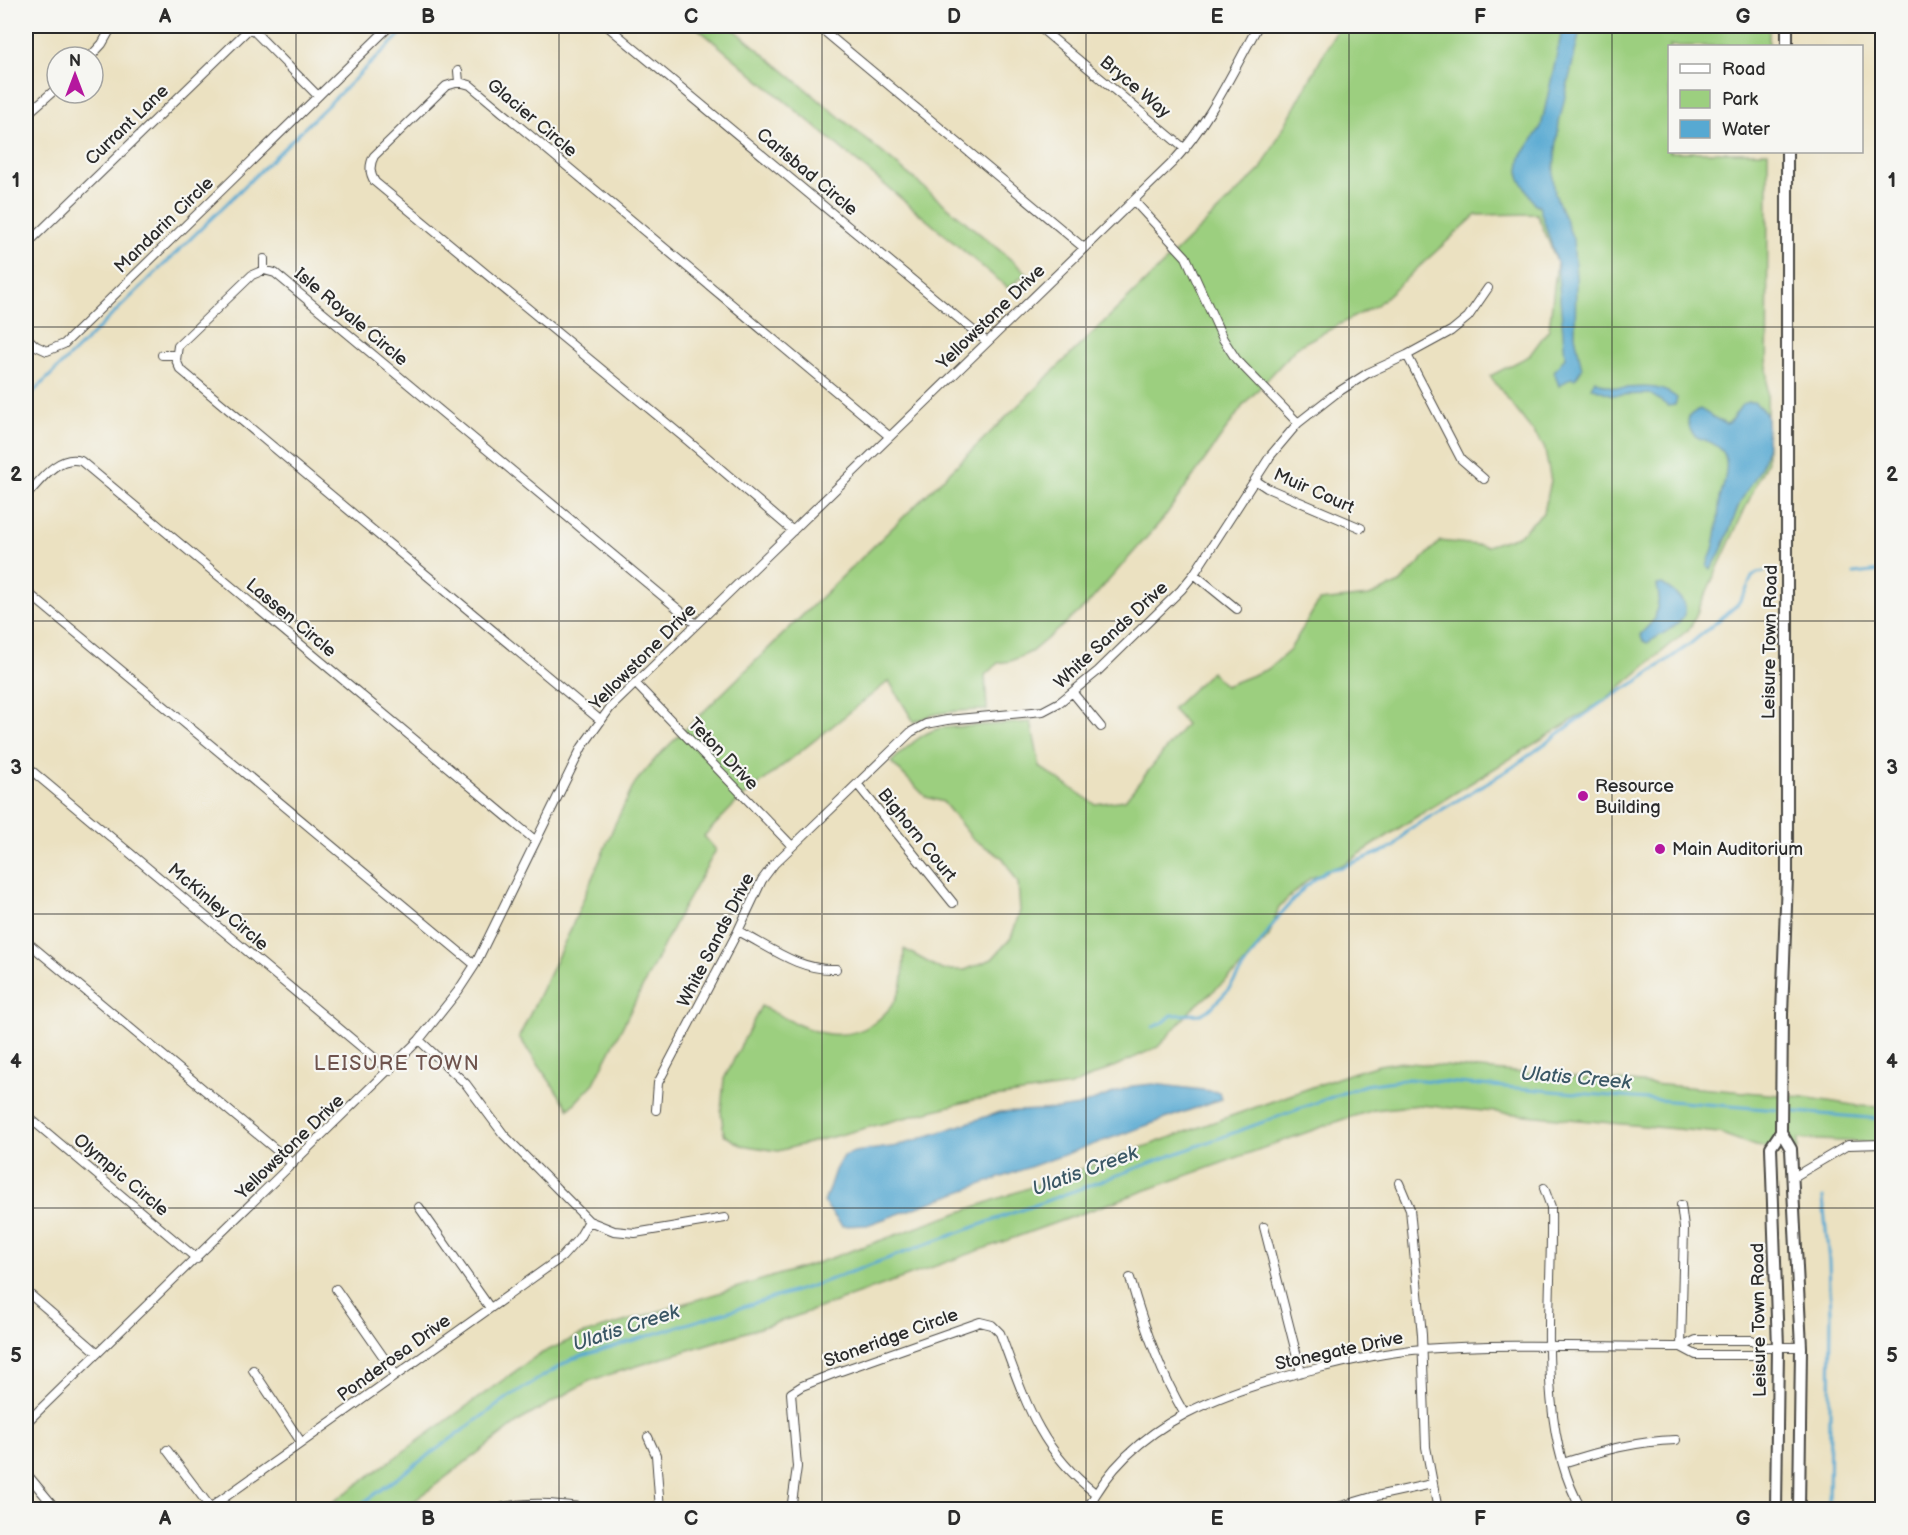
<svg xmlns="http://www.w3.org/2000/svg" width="1908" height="1535" viewBox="0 0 1908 1535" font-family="'Balsamiq Sans',sans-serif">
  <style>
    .green { fill: #9ccf7f; stroke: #647d55; stroke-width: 1.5 }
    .water { fill: #57a9d2; stroke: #416a7e; stroke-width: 1.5 }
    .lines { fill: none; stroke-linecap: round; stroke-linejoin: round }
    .stream { stroke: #57a9d2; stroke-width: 3 }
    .minor-casing { stroke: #484642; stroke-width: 10 }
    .secondary-casing { stroke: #484642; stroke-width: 14 }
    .minor { stroke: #fff; stroke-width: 8 }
    .secondary { stroke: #fff; stroke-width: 10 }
    .grid { fill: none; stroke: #2b2b2b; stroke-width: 1.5; stroke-opacity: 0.55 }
    .poi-dot { fill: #b5179e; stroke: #f6f6f2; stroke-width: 2 }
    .labels { text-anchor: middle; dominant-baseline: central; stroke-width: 4.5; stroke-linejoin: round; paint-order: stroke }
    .street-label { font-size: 18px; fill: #2b2b2b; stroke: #f6f6f2 }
    .poi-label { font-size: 18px; fill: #2b2b2b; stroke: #f6f6f2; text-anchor: start }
    .neighbourhood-label { font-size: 20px; letter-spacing: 1.5px; fill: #6f544e; stroke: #f6f6f2 }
    .water-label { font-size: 20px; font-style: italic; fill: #3a5765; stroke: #f6f6f2 }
    .neatline { fill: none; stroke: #2b2b2b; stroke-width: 2 }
    .grid-label { font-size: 20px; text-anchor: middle; font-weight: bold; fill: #2b2b2b }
  </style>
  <rect width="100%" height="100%" fill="#f6f6f2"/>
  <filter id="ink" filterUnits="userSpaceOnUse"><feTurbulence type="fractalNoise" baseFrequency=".0167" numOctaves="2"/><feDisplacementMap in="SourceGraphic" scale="12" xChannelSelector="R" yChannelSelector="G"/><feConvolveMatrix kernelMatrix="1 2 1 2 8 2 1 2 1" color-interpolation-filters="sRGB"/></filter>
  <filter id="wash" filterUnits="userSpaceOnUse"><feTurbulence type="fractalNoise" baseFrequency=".008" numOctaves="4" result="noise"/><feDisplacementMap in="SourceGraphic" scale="24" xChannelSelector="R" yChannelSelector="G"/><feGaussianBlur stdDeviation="1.35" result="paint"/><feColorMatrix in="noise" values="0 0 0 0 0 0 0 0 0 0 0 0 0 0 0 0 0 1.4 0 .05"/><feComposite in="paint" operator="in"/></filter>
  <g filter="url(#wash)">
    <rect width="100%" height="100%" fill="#ebe1c1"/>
    <path class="green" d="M695,26h35l297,247 -19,15z
      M1339,26h430v20h-99v106h98l-1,309 -77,167 -85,72 -192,119 -67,44 -37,16 -30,28 -10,29 -32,35 -45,38 -34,38 -87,39 -98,14 -195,51 -37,-6 -17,-10 -3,-24 3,-32 37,-73c36,18 74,44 113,17 11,-8 20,-18 26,-32 5,-11 3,-29 4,-42l38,21h23l27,-11 19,-21 9,-27 -2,-28 -15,-25 -30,-19 -30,-37 -17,-5 -35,-35c16,-14 28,-28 49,-34l91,-6 9,45 55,37 30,-4 61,-76 -14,-15 39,-37 14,14 43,-17 21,-18 30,-50 50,-5 31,-13 40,-42 47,5 31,-10 26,-24 7,-31 -7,-35 -54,-70 39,-20 20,-27 8,-67 -20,-48 -61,1 -99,90 -79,41 -56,61 -79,112 -77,87 -55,46 -20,9 -13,2 -13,12 2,35c-26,1 -49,0 -73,12l-25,-41 -152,121 -33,34 12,14 -38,67 -84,166 -25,26 -50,-72 51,-106 44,-105 21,-43 22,-26 604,-588z
      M1398,1062l405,35 56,9 23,1v36l-84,-4v11l-43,-4 -36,-13 -299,-28 -46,5 -30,9 -553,199 -202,63 -68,39 -117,89 -82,1 216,-155 43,-20 233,-71 538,-191 27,-8z"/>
    <path class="water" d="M1563,26h18l-22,97 -6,54 2,17 18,45 3,39 -1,57 7,34 -7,10 -4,-1 -12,8 -5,-14 11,-15 -8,-95 -18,-56 -5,-3 -15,-26v-7l2,-13 20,-30z
      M1595,380c31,19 53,-5 82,18l-2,7 -7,1 -18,-12 -38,1 -21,-8z
      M1747,402h7l12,11c3,17 2,40 -6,56 -6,12 -15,23 -21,36 -9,22 -15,45 -28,64l-4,-3c2,-6 4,-12 6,-17 5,-17 5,-34 7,-51 2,-9 6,-19 6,-28 1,-4 0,-14 -3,-18 -13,-18 -35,-5 -35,-36l12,-7 25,15 4,-1 12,-17z
      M1662,584c45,27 16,41 -15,59l-4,-2 -3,-6 15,-16 4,-22 -2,-12z
      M1153,1084l66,8 2,7 -354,126 -25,1 -18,-23 11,-33 8,-14 11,-4 44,-6 102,-34 59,-3 20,-3 53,-20z"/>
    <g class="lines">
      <path class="stream" d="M26,399l383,-373
        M1854,574l28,-3
        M1153,1027l11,-5 8,-7 29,-1 9,-5 18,-19 51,-74 25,-28 22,-18 16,-3 52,-20 14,-17 105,-63 88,-64 40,-24 49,-35 47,-39 8,-12 7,-16 5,-4 7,-1
        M1784,1111l98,8
        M1823,1198l6,64 2,51 -2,197
        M353,1510l157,-114 62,-37 240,-73 553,-201 44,-6 368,31"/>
    </g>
  </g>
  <g filter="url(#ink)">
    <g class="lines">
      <g class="minor-casing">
        <path id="minor" d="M249,26l69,70
          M607,26l380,316
          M818,26l266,222
          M1038,26l147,123
          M90,57l12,-13 8,-14 -1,-4
          M458,71l1,11
          M26,115l31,-27
          M1134,201l52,56 37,82 13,20 62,64
          M26,245l225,-218
          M264,259v11
          M26,337l10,9 11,5 17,-7 326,-318
          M162,355h14
          M1407,355l54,104 23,20
          M1255,480l12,8 94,40
          M26,496c14,-15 32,-42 55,-35l455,380
          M793,531l-106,-91 -312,-258c-6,-9 -6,-17 -1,-26l72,-70 13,-4 11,3 419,351
          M1194,574l43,35
          M26,591l449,374
          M635,683l156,162
          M1073,693l28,34
          M600,720l-420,-351 -4,-9 2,-14 74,-71 12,-5 11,3 421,351
          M26,766l364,305
          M858,785l95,118
          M738,931c32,16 61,40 98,38
          M26,941l267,223
          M419,1040l47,44 38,51 85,86 25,10 21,2 90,-15
          M656,1110l2,-27 80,-152 24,-51 12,-16 137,-132 15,-8 21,-4 96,-9 17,-9 38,-31 83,-81 13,-16 77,-119 27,-32 37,-29 33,-21 39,-18 44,-24 17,-14 20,-29
          M26,1115l171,144
          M1792,1178l56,-33 34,-1
          M1399,1183l11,26 12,126 4,112 12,63
          M1544,1188l7,19c2,93 -17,221 31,303
          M1681,1205l3,23 -3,119
          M419,1207l71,101
          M1264,1227l37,145
          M1130,1278c13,46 30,94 54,135
          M336,1289l60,86
          M26,1291l72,62
          M1681,1347l15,8h58l10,-8
          M253,1370l48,72
          M26,1423l393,-383 39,-49 17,-26 107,-218 28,-39 562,-545c37,-40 60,-90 86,-137
          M648,1437l8,18 4,55
          M167,1450l43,57
          M1563,1463c38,-12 73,-22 113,-23
          M26,1473l31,37
          M207,1510l355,-253 17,-19 10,-17
          M493,1510c38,-12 76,-4 114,0
          M791,1510l6,-43 -6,-74 11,-7 33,-13 145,-51 12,3 8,8c24,64 38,116 95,160
          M929,1510v-2
          M1087,1510c44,-89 142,-121 232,-142 34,-8 68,-16 103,-19 86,-6 173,-2 259,-2l15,-7h56l12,7h37
          M1328,1510l44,-13 60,-13"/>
      </g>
      <g class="secondary-casing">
        <path id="secondary" d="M1787,26v20
          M1787,152v727l-5,135 -1,118 10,17 10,198 -2,163
          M1776,1510l2,-163 -7,-200 10,-15"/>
      </g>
      <use href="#minor" class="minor"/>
      <use href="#secondary" class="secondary"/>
    </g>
  </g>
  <path class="grid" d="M296,26v1484M559,26v1484M822,26v1484M1086,26v1484M1349,26v1484M1612,26v1484M26,327h1856M26,621h1856M26,914h1856M26,1208h1856"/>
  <g class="poi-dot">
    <circle cx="1583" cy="796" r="6"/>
    <circle cx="1660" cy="849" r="6"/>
  </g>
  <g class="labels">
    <g class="street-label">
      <text transform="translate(1135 87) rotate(40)">Bryce Way</text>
      <text transform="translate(532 118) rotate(40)">Glacier Circle</text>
      <text transform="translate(127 125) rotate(-44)">Currant Lane</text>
      <text transform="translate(807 172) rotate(40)">Carlsbad Circle</text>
      <text transform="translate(164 225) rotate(-44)">Mandarin Circle</text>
      <text transform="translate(351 317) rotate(40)">Isle Royale Circle</text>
      <text transform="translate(991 317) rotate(-44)">Yellowstone Drive</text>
      <text transform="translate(1314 491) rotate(24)">Muir Court</text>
      <text transform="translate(291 618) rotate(40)">Lassen Circle</text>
      <text transform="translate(1111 635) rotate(-43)">White Sands Drive</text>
      <text transform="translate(1770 642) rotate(-89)">Leisure Town Road</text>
      <text transform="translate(643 657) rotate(-45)">Yellowstone Drive</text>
      <text transform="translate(723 754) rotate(46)">Teton Drive</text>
      <text transform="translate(917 835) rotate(51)">Bighorn Court</text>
      <text transform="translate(218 907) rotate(40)">McKinley Circle</text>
      <text transform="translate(716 940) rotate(-63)">White Sands Drive</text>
      <text transform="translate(290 1147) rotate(-44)">Yellowstone Drive</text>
      <text transform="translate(121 1175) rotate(40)">Olympic Circle</text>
      <text transform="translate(1759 1320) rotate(-91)">Leisure Town Road</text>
      <text transform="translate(891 1338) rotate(-20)">Stoneridge Circle</text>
      <text transform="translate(1339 1351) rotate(-12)">Stonegate Drive</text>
      <text transform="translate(394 1358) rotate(-36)">Ponderosa Drive</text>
    </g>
    <g class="poi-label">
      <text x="1595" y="786">Resource<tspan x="1595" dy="21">Building</tspan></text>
      <text x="1672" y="849">Main Auditorium</text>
    </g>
    <g class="neighbourhood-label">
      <text x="397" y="1064">LEISURE TOWN</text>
    </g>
    <g class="water-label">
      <text transform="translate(1576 1078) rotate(5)">Ulatis Creek</text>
      <text transform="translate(1085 1171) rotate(-20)">Ulatis Creek</text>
      <text transform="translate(626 1328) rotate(-18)">Ulatis Creek</text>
    </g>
  </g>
  <rect width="1908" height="1535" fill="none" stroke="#f6f6f2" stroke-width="66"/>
  <rect x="1668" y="45" width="195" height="108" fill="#f6f6f2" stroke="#a5a5a2" stroke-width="1.5"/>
  <rect x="1680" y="64" width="30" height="9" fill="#ffffff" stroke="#a5a5a2" stroke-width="1.5"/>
  <text x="1722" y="75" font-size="18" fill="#2b2b2b">Road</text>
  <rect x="1680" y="90" width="30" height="18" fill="#9ccf7f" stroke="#a5a5a2" stroke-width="1.5"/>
  <text x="1722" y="105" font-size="18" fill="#2b2b2b">Park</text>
  <rect x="1680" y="120" width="30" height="18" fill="#57a9d2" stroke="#a5a5a2" stroke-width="1.5"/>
  <text x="1722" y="135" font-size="18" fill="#2b2b2b">Water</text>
  <g transform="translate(75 75)"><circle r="28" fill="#f6f6f2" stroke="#a5a5a2" stroke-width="1.5"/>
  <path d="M0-4.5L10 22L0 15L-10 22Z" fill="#b5179e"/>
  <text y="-9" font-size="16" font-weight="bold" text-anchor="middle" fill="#2b2b2b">N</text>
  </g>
  <rect x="33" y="33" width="1842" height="1469" class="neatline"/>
  <g class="grid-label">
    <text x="165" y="23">A</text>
    <text x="428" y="23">B</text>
    <text x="691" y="23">C</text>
    <text x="954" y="23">D</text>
    <text x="1217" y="23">E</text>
    <text x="1480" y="23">F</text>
    <text x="1743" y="23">G</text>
    <text x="16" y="187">1</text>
    <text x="1892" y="187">1</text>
    <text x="16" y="481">2</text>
    <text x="1892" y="481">2</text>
    <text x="16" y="774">3</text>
    <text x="1892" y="774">3</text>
    <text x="16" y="1068">4</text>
    <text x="1892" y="1068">4</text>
    <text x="16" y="1362">5</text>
    <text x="1892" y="1362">5</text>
    <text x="165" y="1525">A</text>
    <text x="428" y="1525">B</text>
    <text x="691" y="1525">C</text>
    <text x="954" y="1525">D</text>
    <text x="1217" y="1525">E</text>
    <text x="1480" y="1525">F</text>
    <text x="1743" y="1525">G</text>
  </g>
</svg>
